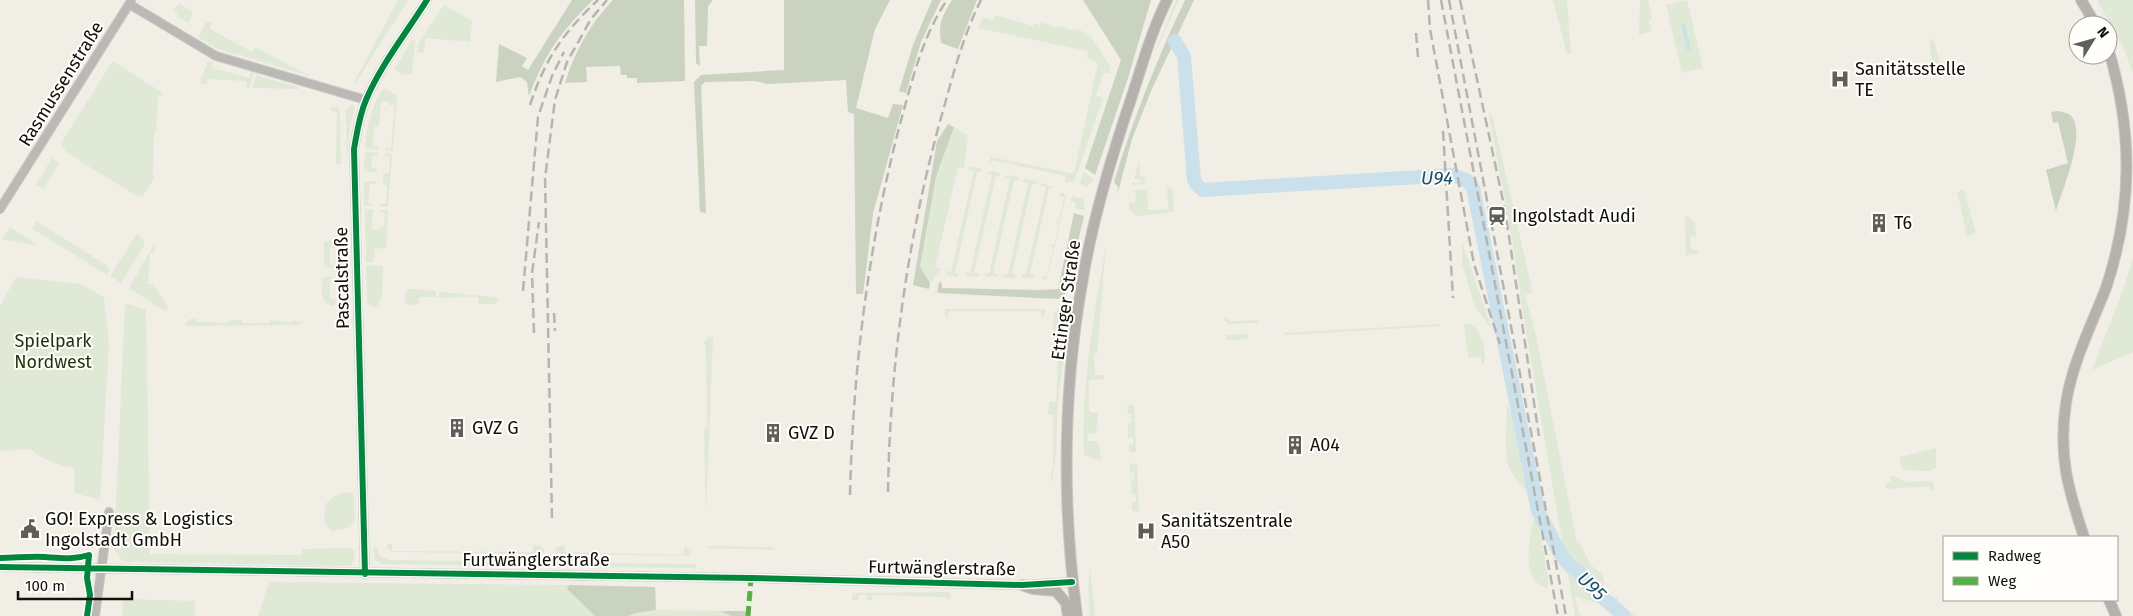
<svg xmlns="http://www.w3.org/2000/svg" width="2133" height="616" viewBox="0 0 2133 616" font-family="'Fira Sans',sans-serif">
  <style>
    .green { fill: #e0e8d6 }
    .forest { fill: #cad2c0 }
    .water { fill: #cae1eb }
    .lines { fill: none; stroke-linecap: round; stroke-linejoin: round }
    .stream { stroke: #cae1eb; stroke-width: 2.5 }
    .river { stroke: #cae1eb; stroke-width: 14 }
    .minor-casing { stroke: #cccac4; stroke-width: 10 }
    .major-casing { stroke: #cccac4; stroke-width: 12 }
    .minor { stroke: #bbb9b6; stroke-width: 8 }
    .major { stroke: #b5b2ae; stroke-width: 10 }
    .rail { stroke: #b6b4b0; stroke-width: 2.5; stroke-dasharray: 10 5; stroke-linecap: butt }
    .quiet { stroke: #54b144; stroke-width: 5; stroke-dasharray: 10 5; stroke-linecap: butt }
    .cycleway-casing { stroke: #fffefb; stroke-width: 9 }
    .cycleway { stroke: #00873e; stroke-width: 6 }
    .labels { text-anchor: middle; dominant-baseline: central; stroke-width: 4; stroke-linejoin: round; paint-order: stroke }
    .poi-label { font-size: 18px; fill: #11100b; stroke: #fffefb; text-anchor: start }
    .street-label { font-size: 18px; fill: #11100b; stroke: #fffefb }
    .park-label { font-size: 18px; fill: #1e3409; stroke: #fffefb }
    .water-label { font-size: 19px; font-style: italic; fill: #14526b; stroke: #fffefb }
  </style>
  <rect width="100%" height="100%" fill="#f1eee6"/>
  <path class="green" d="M398,0h10l-52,82 -3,2z
    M1176,0h3l-28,62z
    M1553,0h14l4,54h-4z
    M1640,0h8l4,18 -3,2 3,11 -13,4z
    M1687,0l16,68 -21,5 -16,-68z
    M2097,0h36v73l-10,-26z
    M180,3l13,10 -5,10 -9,-6 -5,-7z
    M444,5l28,16 -2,21 -45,-4 -1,15 -7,-1 1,-8z
    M995,15l38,11 2,-3 5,2 1,-3 16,6 1,-2 17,5 1,-2 6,2 5,5h3l19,28 2,10 -7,-2 -8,23 7,3 -29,84h-9l1,-6 -74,-16 -3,5 2,-8 83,17 24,-111 -11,-5 1,-7 -110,-23 5,-11 10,4z
    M206,22l6,1 -2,6 42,23 3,-5 55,29 -95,-28 -17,-11z
    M1930,38l4,3 8,29 -5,4 -7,-22z
    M412,40l3,2 -3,31 -3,2 -8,-1 -6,-6z
    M114,62l49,31 -5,5 -2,35h-2l-1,41 1,5 -11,17 -3,-2 -2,3 -72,-45 -5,-9 50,-79z
    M208,62h5l-1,6 37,10 2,-6 3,1 -5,15h-2l-1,-7 -39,-2v6l-6,-1 -1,-2z
    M257,74l5,3 37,10v2l-47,-1z
    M385,88l12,8 -4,55 -8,-1v-2h6l4,-43h-6v-3l-8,-1 -2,26h-5l-1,19 6,1 -1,3 -13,-2c1,-15 7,-50 20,-60z
    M352,104l3,3 -5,19 -3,35 -1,-51z
    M330,107h8l2,4 1,53h-5l1,-52 -6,-1z
    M1489,115h3l41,178 -8,2 11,41 41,207h3l11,22 12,10 1,13 9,9h5v4l17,15h-19l-16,-12 -25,-8 3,15 4,5h-7l-52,-302 -10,-70z
    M954,127l14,9 -4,32 -6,-1 -23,100 6,2 -11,14 -7,-14 -3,-3 16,-89z
    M365,152l13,1v3l-5,-1 -2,13 6,1v3l-13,-1z
    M385,153l7,1 -4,53 -8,-1 1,-2h5l1,-19h-4l1,-12h5l1,-16 -5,-1z
    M52,158l7,5 -16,26 -7,-5z
    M1139,161l1,14 4,2 1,7 -13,1v-3l8,1 1,-3 -7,-1z
    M971,167l9,1 3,4h-6l-22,101 5,1 -4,3 -9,-2 -2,-4 6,1 23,-101 -6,-2z
    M989,171l9,1 3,4h-5l-22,96 6,2 -3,3h-9l-3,-5 5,1 22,-98 -5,-2z
    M1083,172l11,7 -7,8 -7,-3z
    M1008,175l10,2 2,4 -6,-1 -21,93 6,2 -3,2h-9l-3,-4 5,1 21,-95 -5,-2z
    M1025,179l11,2 1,3h-5l-20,89 5,3 -2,2h-10l-3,-3 6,-1 20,-91 -6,-2z
    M364,181h12v3h-6l-2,19 5,3 -9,-1z
    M1043,183l12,5h-6l-19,86 5,2 -2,2h-10l-2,-4h5l20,-87 -6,-2z
    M1167,187h5l2,24 -7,2 -31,3 -6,-6 -1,-8 6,1 1,-11 -5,-1 1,-1 15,-1 1,21 20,-1z
    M1964,190l12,43 -9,2 -10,-43z
    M1060,193h4l2,3 -19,83 -3,1 -3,-4 6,1 6,-30 -5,-3 6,1 5,-22 -6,-2h6l5,-24 -5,-1z
    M1072,196l11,3 2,11 -10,-1 1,-7 -5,-1z
    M365,209h8l-2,20 9,1 1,-4h3l1,-13 -5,-1v-2h8l-2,39 -11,-1 -1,14h-8z
    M1685,215c10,3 11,11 11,21l-6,1 1,13h7l1,3 -13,2z
    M36,221l72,45 -1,2 3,2 -3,5 -74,-46z
    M10,227l28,18 -33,-5 -2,-3z
    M137,234l7,6v5l-23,38 -11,-7z
    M325,241h16l-7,7h-4v17h5v2l-7,1 -4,-3v-22z
    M1462,242l30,88 -18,-26 -12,-41z
    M154,244l1,8 -5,1 -2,31h6l14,24 -1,2 -6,-1 -32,-21z
    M1106,245l-9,109 -3,1 1,20h9v4l-15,1v31l9,3 -2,19 -9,1 1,7h10l3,20 -17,-6c-3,-72 10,-139 22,-210z
    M2133,258v94l-41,18 31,-80z
    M366,265l17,1c-1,11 2,33 -7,41l-7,-2 -2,-3z
    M328,276l7,1 -5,2v20h5l1,5 -4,2c-12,-4 -11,-17 -9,-28z
    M16,277l64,7 24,13 5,47 -9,156 -25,-7 -1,-25c-16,-3 -31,-8 -44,-19l-30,2v-145z
    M413,289l23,2v6h-17v6l-3,3 -11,-2 1,-14z
    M439,292l27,2v3l-27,1z
    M468,294l30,4 1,3 -5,3h-16v-7h-10z
    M125,303l21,7 4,244 151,1 1,-6 47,-1 5,3 1,7 -5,8 -223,-4 -6,-3 -7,-10z
    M946,309h97l2,1v5l-3,2 -1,-6h-92l-1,5h-2l-2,-2z
    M1058,310l5,2c5,31 -2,61 -5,92 -2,27 0,54 -7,81v-14l2,-1v-55h-5l1,-13h7l2,-44 -7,-1 3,-44z
    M1226,318l5,3 28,-1v3l-30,1 -5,-4z
    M189,319h7l1,3 32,1 3,-3h9l2,3h25l3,-3 19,3 2,-2 9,1v3l-116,1v-2z
    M1441,324v2l-157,9 1,-2z
    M1464,324l9,1c9,7 16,32 9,41l-1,-9 -13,1z
    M1248,334v5l-22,1v-5z
    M709,337h4l-7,179 -2,-87 3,-1 -1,-82 -4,-2z
    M1507,402l18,53 24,127 -2,6c-30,-8 -15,-55 -12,-77 -3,-21 -18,-26 -26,-43 -5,-12 -2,-52 -2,-66z
    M1127,405h7l2,47h-7v-7h4v-8l-5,1v-15h4l-1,-9h-3z
    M1936,448v20l-7,3 -26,-1 -4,-13z
    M1137,463l2,48h-7v-9h4l-1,-8h-3l-1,-14 4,-1 -1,-7h-4v-8z
    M1893,475l12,7 26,-1 3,2v6l-4,3 -1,-6 -43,3v-6l5,-1 -1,-6z
    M348,492l6,3 1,26 -7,7 -16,3c-10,-7 -8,-19 -5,-29l9,-7z
    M388,544h4v7l141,1v-7l8,1 4,5 -3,3 -150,-2 -5,-4z
    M562,545h2l1,7 118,3 1,-7 2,-1 5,5v3l-4,1 -131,-2 -1,-6z
    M710,546l63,1v3l-65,-2z
    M373,547l3,1 5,9 8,3 156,2v5l-163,-3 -7,-4z
    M555,562l141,2v4l-141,-1z
    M1090,566l5,50h-5l-2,-28z
    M271,582l298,3 -1,4 27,27h-337l10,-31z
    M948,592l4,5 -4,3 -3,-3 -72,-2 -1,5h-5v-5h-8l-1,6 -6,-1 1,-7z
    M123,599l72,2v15h-73z
    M656,610l64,1 11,5h-103l8,-3z"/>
  <path class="forest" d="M572,0h21c-33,33 -47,52 -64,96l-2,-14 -7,-5 -24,5 3,-38 28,14 -5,8 6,4z
    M613,0h71l1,81 -48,2v-5h-10v-3h-6l-1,-9 -34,1 1,15 -22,1c10,-32 25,-59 48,-83z
    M695,0h18l-5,6 -1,40h-8l1,20 -4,-3z
    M784,0h106l-15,29 -19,79 32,10 5,-14 10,1 -30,108 -10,81h-7l-2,-180 -6,-2 -2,-32 -79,4 -12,-3 -50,1 -4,4 5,127 -6,-1 -6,-130 7,-7 83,-5z
    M932,0h9l-20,42 -15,51 -7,-2 14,-46z
    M952,0h25l-19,49 -17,-6c-3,-21 1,-26 11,-43z
    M1083,0h68l-23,78 -33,97 -10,-7 36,-108z
    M1185,0h9l-43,91 -19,48 -15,57 1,-9 -4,-5c19,-63 43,-123 71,-182z
    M2058,111c4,1 11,2 14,6 14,18 -10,74 -16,94l-10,-41 22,-7 -10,-41 -5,1 -2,-11z
    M948,124l6,3 -18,50 -16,89 10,17 -1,6 -16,-4 24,-144z
    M1074,213l10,3 -18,77 -8,6 -121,-6 2,-11 3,1v5l98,2 18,-1z
    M569,585l86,2 1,23 -20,3 -8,3h-33l-28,-27z
    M720,611h27l-1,5h-15z"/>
  <path class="water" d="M1685,24l6,26 -4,1 -6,-26z"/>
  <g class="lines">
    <path class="stream" d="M1175,41l5,6
      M1584,579l10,11 30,26"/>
    <path class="river" d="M1175,41l9,15 10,124 4,6 5,4 250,-15 15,6 5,7 65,323 23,44 11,13 7,4 15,18 30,26"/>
    <g class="minor-casing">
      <path id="minor" d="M129,4l87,52 150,44
        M0,209l131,-208
        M0,567l751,11 271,7 50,-3
        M365,574l-11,-425c3,-16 5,-33 12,-49 14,-34 41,-68 61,-100
        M95,616l14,-104"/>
    </g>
    <g class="major-casing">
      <path id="major" d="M2081,0l15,25
        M2084,537c-16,-48 -26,-82 -18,-134 6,-39 25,-77 40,-115 27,-82 27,-157 2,-240
        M1022,585l11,4 23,2 10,12 2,13
        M2109,600l7,16
        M1077,616c-15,-112 -14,-227 6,-338 10,-61 28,-120 48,-179 11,-33 20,-67 36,-99"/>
    </g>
    <use href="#minor" class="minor"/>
    <use href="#major" class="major"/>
    <path class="rail" d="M1428,0l2,29 44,235 26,80
      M1441,0l117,616
      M1449,0l117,616
      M1460,0l45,210 34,226
      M1416,33l2,24
      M530,105c15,-46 33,-72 68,-105
      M1443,131l10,167
      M523,291l15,-174 14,-41 12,-24
      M554,313l1,18
      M534,333l-2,-60 7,-51
      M888,492c2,-130 20,-259 56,-385 10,-36 20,-73 37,-107
      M850,495c3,-126 18,-249 50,-371 12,-43 22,-87 47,-124
      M552,518l-7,-340 10,-78 12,-38 24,-43 16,-19"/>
    <path class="quiet" d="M748,616l3,-38"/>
    <g class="cycleway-casing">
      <path id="cycleway" d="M0,558c15,0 30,-2 45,-1 15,1 29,3 44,-2l-2,23 3,17 -3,21
        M0,567l751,11 271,7 50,-3
        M365,574l-11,-425c3,-16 5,-33 12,-49 14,-34 41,-68 61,-100"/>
    </g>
    <use href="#cycleway" class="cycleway"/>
  </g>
  <defs>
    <g id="hospital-bare" transform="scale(1.5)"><path d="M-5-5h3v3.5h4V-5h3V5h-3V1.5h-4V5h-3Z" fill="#5f5e58" stroke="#fffefb" stroke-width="2.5" paint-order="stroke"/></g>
    <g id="station-bare" transform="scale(1.5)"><path d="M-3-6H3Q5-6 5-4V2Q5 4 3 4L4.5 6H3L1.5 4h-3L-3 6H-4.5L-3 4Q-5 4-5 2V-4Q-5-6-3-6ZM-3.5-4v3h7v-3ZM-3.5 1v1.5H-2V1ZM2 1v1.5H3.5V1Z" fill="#5f5e58" stroke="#fffefb" stroke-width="2.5" paint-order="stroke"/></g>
    <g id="building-bare" transform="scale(1.5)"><path d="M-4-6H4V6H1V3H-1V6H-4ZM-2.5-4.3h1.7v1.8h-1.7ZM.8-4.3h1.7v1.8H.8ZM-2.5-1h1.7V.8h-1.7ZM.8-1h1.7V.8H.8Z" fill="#5f5e58" stroke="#fffefb" stroke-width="2.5" paint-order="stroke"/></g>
    <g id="civic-bare" transform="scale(1.5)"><path d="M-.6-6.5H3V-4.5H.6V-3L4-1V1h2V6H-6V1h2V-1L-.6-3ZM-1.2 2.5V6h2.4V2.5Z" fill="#5f5e58" stroke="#fffefb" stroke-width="2.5" paint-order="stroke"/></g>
  </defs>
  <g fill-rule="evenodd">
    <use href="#hospital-bare" x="1840" y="79"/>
    <use href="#station-bare" x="1497" y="216"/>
    <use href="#building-bare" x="1879" y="223"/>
    <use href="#building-bare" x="457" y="428"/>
    <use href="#building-bare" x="773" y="433"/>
    <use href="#building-bare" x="1295" y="445"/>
    <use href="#civic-bare" x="30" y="529"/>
    <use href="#hospital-bare" x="1146" y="531"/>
  </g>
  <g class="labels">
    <g class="poi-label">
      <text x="1855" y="69">Sanitätsstelle<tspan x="1855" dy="21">TE</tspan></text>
      <text x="1512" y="216">Ingolstadt Audi</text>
      <text x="1894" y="223">T6</text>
      <text x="472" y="428">GVZ G</text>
      <text x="788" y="433">GVZ D</text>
      <text x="1310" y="445">A04</text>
      <text x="45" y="519">GO! Express &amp; Logistics<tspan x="45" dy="21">Ingolstadt GmbH</tspan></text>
      <text x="1161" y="521">Sanitätszentrale<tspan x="1161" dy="21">A50</tspan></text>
    </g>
    <g class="street-label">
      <text transform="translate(61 84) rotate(-58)">Rasmussenstraße</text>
      <text transform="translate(342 278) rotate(-91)">Pascalstraße</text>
      <text transform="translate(1066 300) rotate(-82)">Ettinger Straße</text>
      <text x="536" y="560">Furtwänglerstraße</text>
      <text transform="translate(942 568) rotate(1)">Furtwänglerstraße</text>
    </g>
    <g class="park-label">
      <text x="53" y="341">Spielpark<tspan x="53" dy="21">Nordwest</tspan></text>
    </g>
    <g class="water-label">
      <text transform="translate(1437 178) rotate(1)">U94</text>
      <text transform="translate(1592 586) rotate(44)">U95</text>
    </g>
  </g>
  <rect x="1943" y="536" width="175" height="65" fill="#fffefb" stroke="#a09f9b"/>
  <rect x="1953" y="552" width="25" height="8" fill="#00873e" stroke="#a09f9b"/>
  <text x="1988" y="561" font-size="15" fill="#11100b">Radweg</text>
  <rect x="1953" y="577" width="25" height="8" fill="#54b144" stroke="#a09f9b"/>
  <text x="1988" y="586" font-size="15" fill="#11100b">Weg</text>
  <g transform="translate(2093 40) rotate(53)"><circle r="24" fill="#fffefb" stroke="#a09f9b"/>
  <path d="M0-4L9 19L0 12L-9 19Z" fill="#5f5e58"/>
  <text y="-8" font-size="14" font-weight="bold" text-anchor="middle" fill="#11100b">N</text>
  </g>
  <path d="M18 591v8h114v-8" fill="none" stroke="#11100b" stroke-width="2.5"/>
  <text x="25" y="591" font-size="15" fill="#11100b" stroke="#fffefb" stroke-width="4" paint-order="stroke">100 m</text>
</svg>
